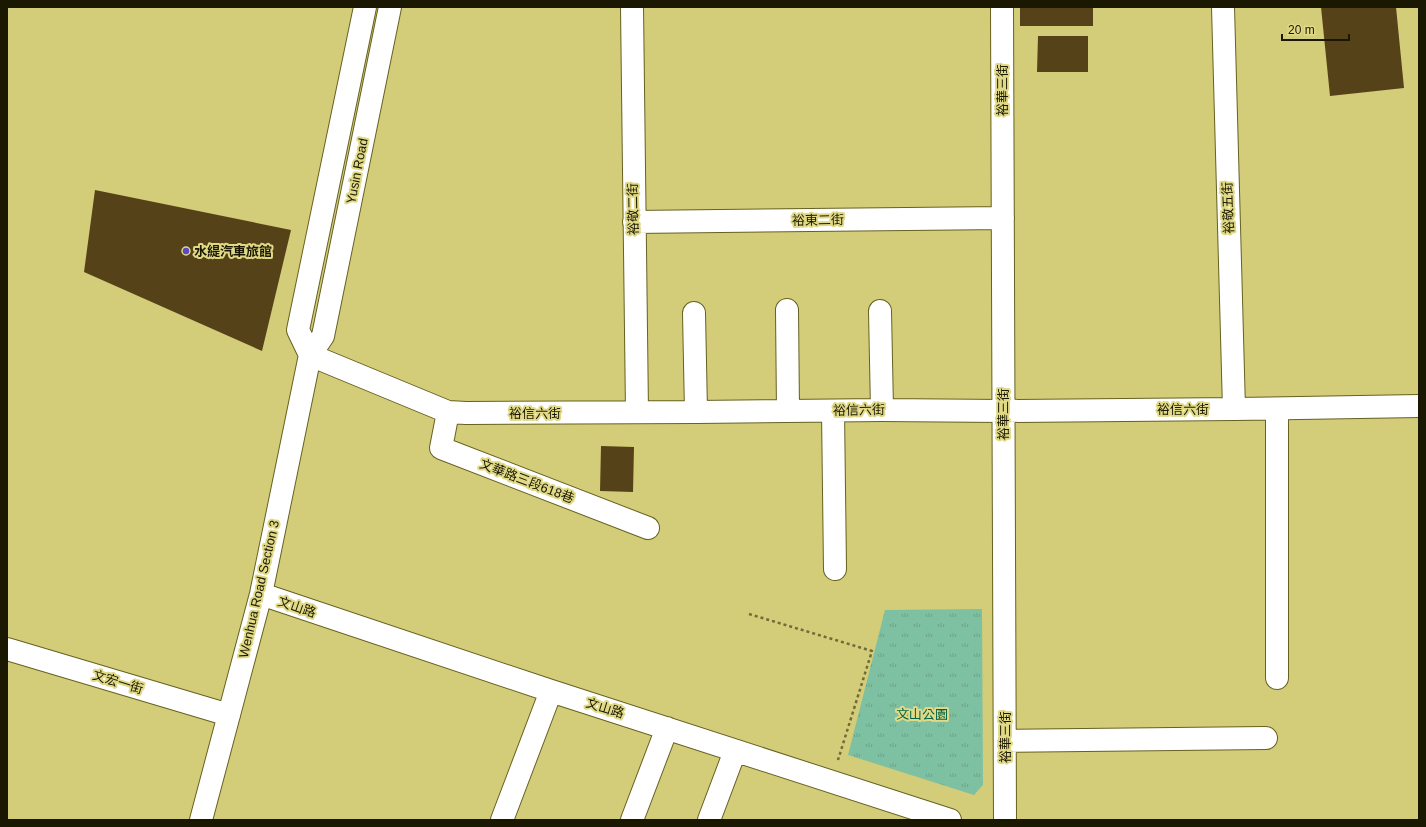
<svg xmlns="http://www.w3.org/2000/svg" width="1426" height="827" viewBox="0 0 1426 827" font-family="Arial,'Noto Sans TC',sans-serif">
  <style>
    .grass { fill: url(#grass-tufts) }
    .building { fill: #564219 }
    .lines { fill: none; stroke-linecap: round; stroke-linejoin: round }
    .minor-casing { stroke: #676122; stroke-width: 24 }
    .path { stroke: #706b38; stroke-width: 2.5; stroke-dasharray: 3 3; stroke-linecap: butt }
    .minor { stroke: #fff; stroke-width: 22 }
    .poi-dot { fill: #5a49c2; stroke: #e0d986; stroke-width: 1.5 }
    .labels { text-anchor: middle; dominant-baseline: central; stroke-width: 4; stroke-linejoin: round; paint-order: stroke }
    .street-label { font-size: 13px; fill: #1b1801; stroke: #e0d986 }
    .poi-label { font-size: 13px; font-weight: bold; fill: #1b1801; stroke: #e0d986; text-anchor: start }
    .park-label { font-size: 13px; fill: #046345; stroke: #e0d986 }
  </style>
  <defs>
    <pattern id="grass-tufts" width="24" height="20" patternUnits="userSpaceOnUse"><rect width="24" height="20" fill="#7ec0a2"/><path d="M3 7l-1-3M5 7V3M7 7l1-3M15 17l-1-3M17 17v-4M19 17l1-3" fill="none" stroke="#6ca48a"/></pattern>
  </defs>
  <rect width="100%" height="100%" fill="#d3cc79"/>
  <path class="grass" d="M982,609l1,176 -9,10 -126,-40 37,-145z"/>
  <path class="building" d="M1020,7h73v19h-73z
    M1321,7h75l8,81 -74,8z
    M1038,36h50v36h-51z
    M95,190l196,40 -29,121 -178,-79z
    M601,446l33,1 -1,45 -33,-1z"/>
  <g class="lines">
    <g class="minor-casing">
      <path id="minor" d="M632,7l5,405
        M1002,7l3,813
        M1223,7l11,402
        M634,222l369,-4
        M787,310l1,101
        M880,311l2,99
        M694,313l2,99
        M310,355l138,57 18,1 230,-1 186,-2 121,1 231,-2 185,-3
        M310,355l-12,-25 67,-323
        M1277,409v269
        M833,411l2,158
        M448,412l-7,36 207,80
        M261,594l290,97 399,129
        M7,649l222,66
        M1005,741l261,-3
        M201,820l60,-226 49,-239 13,-19 67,-329
        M502,820l49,-129
        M632,820l35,-92
        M709,820l26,-69"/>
    </g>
    <path class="path" d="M749,614l123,37 -34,109"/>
    <use href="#minor" class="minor"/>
  </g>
  <circle class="poi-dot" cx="186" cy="251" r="4"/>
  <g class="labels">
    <g class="street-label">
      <text transform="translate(1002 90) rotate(-90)">裕華三街</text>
      <text transform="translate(357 171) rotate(-79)">Yusin Road</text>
      <text transform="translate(1228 208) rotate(-92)">裕敬五街</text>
      <text transform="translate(633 209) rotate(-91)">裕敬二街</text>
      <text transform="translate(818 220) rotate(-1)">裕東二街</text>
      <text x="1183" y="409">裕信六街</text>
      <text transform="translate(859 410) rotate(-1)">裕信六街</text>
      <text x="535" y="413">裕信六街</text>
      <text transform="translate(1003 414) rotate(-90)">裕華三街</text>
      <text transform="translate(527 481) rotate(21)">文華路三段618巷</text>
      <text transform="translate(259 589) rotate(-77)">Wenhua Road Section 3</text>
      <text transform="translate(297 607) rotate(19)">文山路</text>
      <text transform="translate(118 682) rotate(17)">文宏一街</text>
      <text transform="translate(605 708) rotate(17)">文山路</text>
      <text transform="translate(1005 737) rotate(-90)">裕華三街</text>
    </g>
    <g class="poi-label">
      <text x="194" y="251">水緹汽車旅館</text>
    </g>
    <g class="park-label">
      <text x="922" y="714">文山公園</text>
    </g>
  </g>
  <rect width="1426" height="827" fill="none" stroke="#1b1801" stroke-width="16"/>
  <path d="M1282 34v6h67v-6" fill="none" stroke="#1b1801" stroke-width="2"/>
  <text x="1288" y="34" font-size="12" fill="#1b1801" stroke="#e0d986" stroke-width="3" paint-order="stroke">20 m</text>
</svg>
